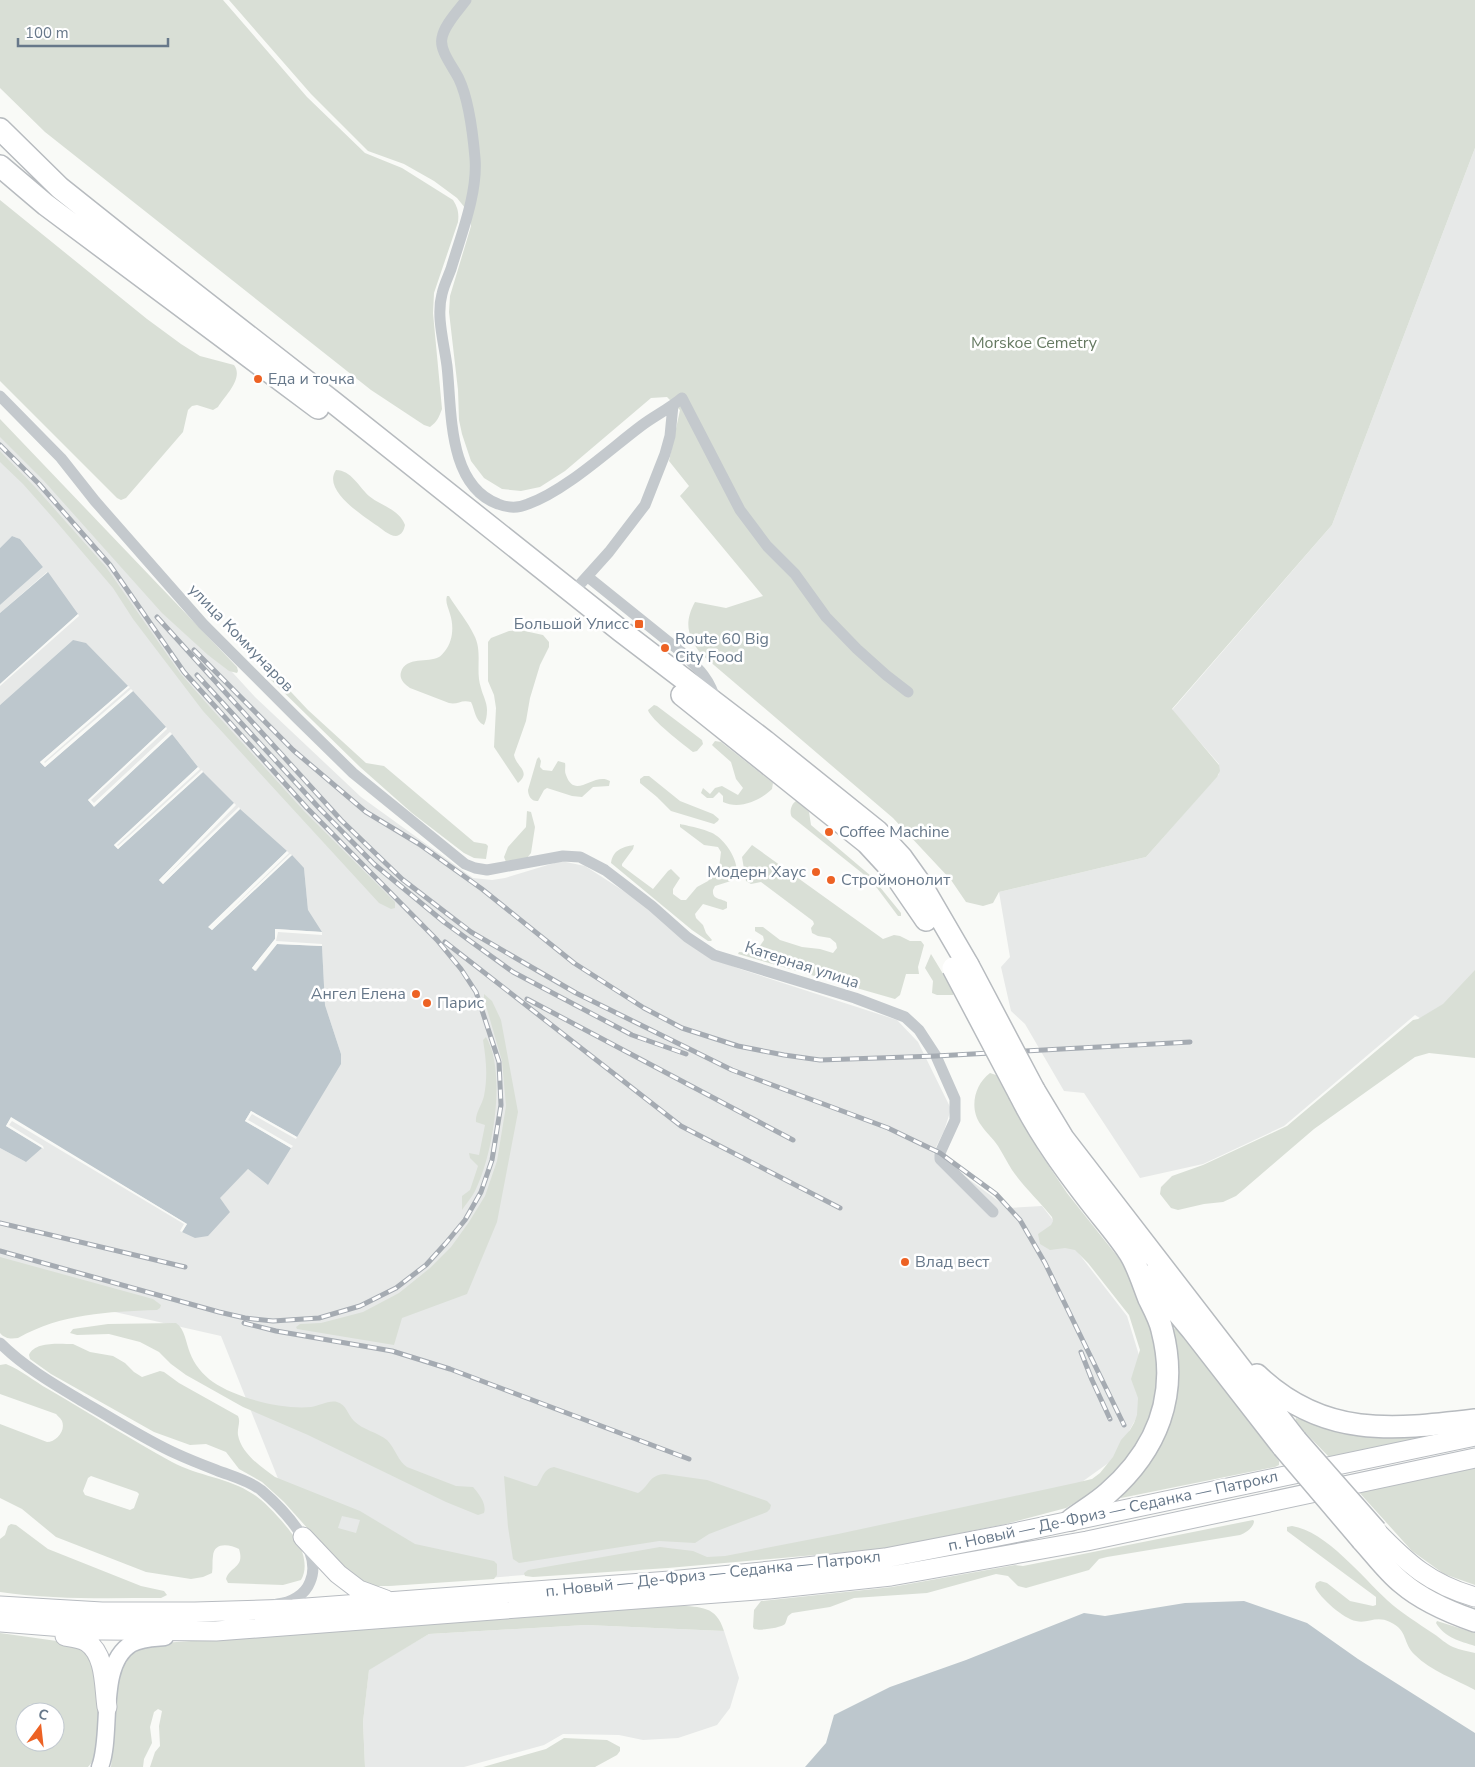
<svg xmlns="http://www.w3.org/2000/svg" width="1475" height="1767" viewBox="0 0 1475 1767" font-family="'Nunito Sans',sans-serif">
  <style>
    .built { fill: #e7e9e8 }
    .green { fill: #d9dfd6; fill-rule: evenodd }
    .water { fill: #bdc7cd }
    .pier { fill: #f9faf7 }
    .lines { fill: none; stroke-linecap: round; stroke-linejoin: round }
    .secondary-casing { stroke: #b7bcc2; stroke-width: 19 }
    .primary-casing { stroke: #b8bcc1; stroke-width: 21 }
    .highway-casing { stroke: #b7bbbf; stroke-width: 24 }
    .street { stroke: #c4c9cd; stroke-width: 11 }
    .secondary { stroke: #fff; stroke-width: 16 }
    .primary { stroke: #fff; stroke-width: 19 }
    .highway { stroke: #fff; stroke-width: 21 }
    .rail-casing { stroke: #a5abb2; stroke-width: 5 }
    .rail { stroke: #fff; stroke-width: 3; stroke-dasharray: 9; stroke-linecap: butt }
    .highway-bridge-casing { stroke: #b7bbbf; stroke-width: 24; stroke-linecap: butt }
    .highway-bridge { stroke: #fff; stroke-width: 21 }
    .poi-dot { fill: #ed6224; stroke: #fff; stroke-width: 2 }
    .labels { text-anchor: middle; dominant-baseline: central; stroke-width: 5; stroke-linejoin: round; paint-order: stroke }
    .park-label { font-size: 16px; fill: #667a62; stroke: #fff }
    .poi-label { font-size: 16px; fill: #67788a; stroke: #fff; text-anchor: start }
    .street-label { font-size: 16px; fill: #67788a; stroke: #fff }
  </style>
  <rect width="100%" height="100%" fill="#f9faf7"/>
  <path class="built" d="M1475,148v905l-60,-38 -131,111 -81,38 -63,14 -56,-85 -20,-2 -39,-67 -14,-13 -10,-44 9,-10 -11,-65 147,-35 73,-83v-10l-47,-54 160,-185z
    M0,423l40,39 215,235 106,100 112,81 19,2 13,-2 56,-17 24,5 68,44 54,46 33,13 157,51 21,22 33,67 -7,22 -11,22 75,55 34,-2 85,110 15,49 -2,46 -26,48 -35,25 -241,51 -112,22 -34,5 -308,24 -53,-31 -42,-49 -68,-170 -221,-50v-138l26,14 -20,-36 5,-9 219,95 -11,-14 29,-29 20,16 -23,-64 6,-10 90,-57 -16,-49 -3,-59 -67,25 20,-42 33,-19 -4,-42 -92,62 -49,-46 -49,-39 84,-78 -26,-33 -78,73 -54,-45 33,-122 -73,65v-21l77,-70 -30,-42 -47,41v-8l43,-38 -23,-28 -8,-3 -12,12z
    M586,1625l138,6 15,47 -9,30 -13,17 -39,13 -35,2 -24,-5 -56,-1 -19,11 -80,22h-99l-2,-45 6,-53 60,-35z"/>
  <path class="green" d="M0,0h223l84,97 58,56 37,15 51,32c5,8 6,13 5,22l-24,71 -1,20 9,96c-3,8 -5,13 -12,18l-6,-2 -53,-35 -326,-258 -45,-44z
    M229,0h1246v148l-143,377 -160,184 47,56 1,6 -3,6 -71,80 -147,35 -6,11 -10,3 -17,-4 -15,-22 -58,-62 -192,-164c-14,-18 -17,-32 -6,-52l31,6 37,-12 -83,-100 9,-10 -20,-25 11,-51 -13,-13 -16,1 -86,73 -25,16 -19,4 -19,-2 -18,-11 -13,-17 -9,-27 -3,-14 -1,-30 -9,-78 1,-16 21,-70 -1,-12 -13,-16 -23,-17 -30,-17 -36,-13 -57,-57z
    M0,200l147,119 34,25 19,12 34,9c10,13 -9,31 -16,42l-5,3 -16,-5 -5,1 -4,4 -5,22 -57,66 -5,2 -4,-2 -117,-117z
    M0,419l237,248 1,4 -1,2 -8,-2 -21,-16 -46,-42 -118,-132 -44,-44z
    M0,451l35,36 71,80 74,106 29,33 95,105 91,91v6l-4,1 -12,-6 -176,-192 -70,-92 -20,-31 -59,-69 -31,-35 -23,-22z
    M336,470c15,0 23,17 33,26 12,10 30,13 36,29 -1,5 -3,10 -9,11 -7,0 -15,-8 -20,-11 -14,-10 -54,-35 -40,-55z
    M447,596h2c8,13 19,26 25,39 9,17 1,35 7,53 2,8 6,14 6,22 0,6 -1,11 -3,15 -9,-4 -9,-15 -13,-23 -10,-3 -13,3 -22,1l-39,-15c-6,-4 -11,-9 -9,-16 5,-16 27,-9 38,-15 2,-1 4,-4 6,-6 8,-10 9,-25 5,-37 -2,-7 -5,-12 -3,-18z
    M520,630l23,5 6,7v5l-9,18 -10,33 -4,23 -12,34c2,12 18,16 4,28l-24,-36 2,-39 -2,-13 -6,-14v-39l3,-4 18,-7z
    M266,671h4l6,5 32,34 58,53 18,3 90,76 12,2 2,2 -2,13 -12,-1 -10,-5 -52,-40 -52,-46 -94,-92z
    M654,705l3,1 45,34 1,4 -6,7 -4,1c-9,-7 -43,-33 -45,-42z
    M715,741l6,1 52,41 -1,6c-11,11 -32,21 -49,13v-6l-4,-4 -6,6h-6l-6,-5 2,-5 7,6 5,-6 7,-2 16,9 5,-7 -7,-9 -5,-17 -17,-15 -2,-2z
    M539,757l2,4 -1,6 3,3 9,1 6,-10 7,2c1,4 -1,8 1,12 9,26 28,-4 44,6l-1,5 -16,1 -11,10 -10,-1 -25,-8 -3,2 -6,11c-6,1 -10,-5 -10,-11l9,-31z
    M644,776h5l31,25 33,13 6,5 -1,2 -4,3 -43,-13 -14,-14 -17,-14v-4z
    M796,801h2l11,11 2,13 60,51 30,37v3h-3l-21,-28 -15,-15 -70,-56c-3,-4 -1,-13 4,-16z
    M527,811l4,1 4,15 -4,26 -4,5 -21,4 -2,-5 4,-10 18,-20z
    M680,824c9,2 30,6 37,12 11,8 26,31 17,44l-19,6 -2,4c-1,10 8,8 14,12v6l-4,2 -20,-6 -8,10 1,4 7,7 3,8 6,7 -1,1h-3l-16,-11 -81,-67c2,-13 11,-16 23,-18l-1,4 -11,15v2l31,23 15,-18 3,-2 9,9 -7,11v5l8,6h5l11,-13 11,-6 11,-13 2,-16 -3,-5 -14,-2 -24,-18z
    M752,845l131,94 11,-4 6,1 10,5h11l3,4 -6,22 1,7h-13l-6,21 -5,4 -157,-45 1,-2 16,1 9,-13 -1,-4 -8,-5v-4h8l17,13 22,7 18,2 13,4 4,-5 -1,-5 -6,-5 -12,-2 -6,-3 -1,-5 3,-4 -1,-3 -52,-39 -10,2 -5,-3 -4,-24z
    M931,954l23,38 -1,3h-16l-5,-2 1,-12 -8,-13z
    M1475,970v88l-46,-5 -14,4 -101,72 -78,67 -13,6 -19,2 -26,6 -7,-2 -11,-14 1,-7 11,-11 31,-11 84,-39 126,-106 5,-1 25,-15z
    M484,994l8,7 9,19 17,92 -21,110 -30,72 -65,24 -8,27 -97,-16 -1,-2 4,-3 21,-1 42,-11 36,-19 31,-25 21,-21 18,-25 16,-26 12,-35 9,-55 -4,-45 -18,-62z
    M486,1037c21,35 7,118 -11,154 -3,6 -9,13 -13,19v-14l8,-6 8,-24 -8,-8 -1,-5 10,2 6,-30 -9,-3c-1,-9 6,-17 8,-26 4,-20 2,-37 -1,-56z
    M990,1073l6,2 13,23 15,22 14,30 29,43 58,73 31,65 4,28 -4,44 -20,48 -32,34 -38,23 -60,16 -124,25 -214,19 -135,9 -8,-1 -1,-3 4,-3 132,-23 33,4 14,6 18,-1 113,-22 237,-51 17,-4 8,-6 13,-16 8,-17 9,-10 4,-7 3,-8 1,-17 -7,-19 9,-29 -11,-35 -41,-52 -13,-13 -10,-2 -15,2 -10,-6 -2,-10 13,-9 2,-4 -1,-4c-13,-16 -29,-31 -40,-47 -5,-8 -9,-16 -14,-24 -5,-8 -12,-13 -17,-21 -12,-16 -7,-40 9,-52z
    M0,1257l153,42 8,6 -1,3 -3,2c-50,2 -94,3 -139,28 -7,1 -13,1 -18,-5z
    M176,1323c9,6 10,20 14,30 4,11 13,22 23,29 23,16 70,28 98,25 8,-1 18,-7 26,-5 9,2 11,13 17,19 9,9 23,11 33,19 8,8 11,21 20,27l49,19 17,1c6,7 14,17 11,26l-6,2 -32,-13 -138,-67 -65,-28 -57,-32 -15,-11 -12,-12 -19,-10 -31,-8 -32,1 -7,-2 3,-4 35,-5z
    M1173,1328l4,1 7,7 95,125v4l-4,2 -154,31v-3l29,-34 21,-130z
    M73,1344l17,8 23,4 12,7 9,9 8,5 18,-6 4,1 15,11 59,33c3,6 -1,12 0,19 3,18 23,32 37,42l85,34 55,33 79,17 3,3v11l-3,4 -105,7h-13l-13,-4 -21,-15 -58,-65 -22,-20 -23,-13 -13,-17 -20,-8 -16,1 -36,-13 -103,-58 -21,-15 -1,-4c6,-14 31,-11 44,-11zM342,1516l18,4 -4,13 -18,-5z
    M6,1364c15,6 28,17 42,25 41,24 82,50 124,73 26,14 57,16 81,32 12,7 37,35 44,47 7,11 11,28 4,39l-18,5 -55,-2 -2,-4c4,-13 19,-11 13,-30 -10,-5 -25,-7 -26,7 -1,6 0,11 -1,17l-9,4 -12,2 -45,-7 -90,-35 -34,-28 -22,-11v-74l47,18c9,0 19,-11 15,-21 0,-1 -5,-6 -6,-7l-56,-20v-29zM91,1476l46,16 2,2 -5,14 -4,2 -45,-15 -2,-4 5,-13z
    M1296,1418l36,12 25,5 24,2 55,-2 -107,22 -34,-35z
    M554,1467l84,26c12,-7 10,-18 27,-19l42,6 60,21 4,4 -1,4 -3,3 -58,22 -14,9 -36,-2 -140,22 -6,-4 -5,-32 -4,-51 30,10h3c6,-8 6,-17 17,-19z
    M1475,1467v118l-31,-11 -32,-23 -54,-60z
    M1253,1520l1,1c0,6 -8,12 -14,14l-133,22 -8,2 -10,11 -63,18 -8,-2 -10,-10 -12,-2 -69,19 -73,5 -24,9 -38,6 -4,3c-1,2 -2,6 -3,8 -4,4 -27,7 -31,5l-1,-2 1,-17 7,-9 131,-14 123,-22 8,1z
    M11,1524l5,1 32,24 93,37 23,5 3,4 -6,3c-53,0 -108,2 -161,-6v-53l5,-4 3,-9z
    M1292,1526c34,5 71,52 95,74 14,13 31,23 47,34 6,4 12,10 19,13 7,3 15,4 22,6v37c-20,-11 -44,-19 -60,-35 -13,-12 -6,-24 -25,-33 -14,-7 -22,2 -34,-1 -12,-2 -36,-23 -41,-34l1,-4 4,-2 7,2 23,18 23,5 3,-1v-8l-89,-66v-4z
    M678,1605c23,3 38,0 46,26l-138,-6 -157,9 -60,36 -6,52 2,45h-215l5,-15 5,-6 -1,-20 3,-15 -4,-2 -4,3 -4,15 2,16 -8,16 -1,8h-32c4,-30 -3,-89 16,-112 4,-5 15,-8 21,-11l358,-25z
    M1437,1621l38,12v13c-15,-5 -30,-8 -39,-23z
    M0,1633l71,10 20,10c4,28 18,92 -3,114h-88zM25,1712h30v30h-30z
    M564,1738l43,2 13,7v4l-3,4 -22,12h-112l63,-18z"/>
  <path class="water" d="M12,536l8,3 23,28 -43,38v-57z
    M48,572l30,42 -78,70v-71z
    M73,640l13,3 42,43 -88,76 5,5 88,-76 33,36 -78,73 6,6 78,-72 26,33 -84,78 4,4 85,-77 31,31 -75,77 4,4 77,-75 47,42 -78,76 3,3 80,-75 12,13 4,42 14,22 -46,-3 -1,10 -23,29 4,3 21,-27 45,2 3,59 16,49v10l-44,73 -46,-26 -6,10 46,27 -23,37 -20,-16 -28,29 10,14 -22,24 -13,2 -13,-6 5,-8 -176,-106 -5,8 36,22 -16,14 -26,-14v-443z
    M1244,1601l63,22 51,36 117,74v34h-670l21,-24 8,-28 56,-28 76,-27 118,-47 21,3 80,-13z"/>
  <path class="pier" d="M78,614l1,2 -79,70v-2z
    M128,686l2,1 -86,75 1,1 86,-74 2,2 -88,76 -5,-5z
    M166,727l1,2 -76,71 3,3 76,-71 2,2 -78,73 -6,-7z
    M198,767l2,2 -83,76 1,1 84,-76 1,2 -85,77 -4,-4z
    M234,803l2,2 -73,75 76,-73 1,2 -77,75 -4,-4z
    M287,851l2,2 -70,68 71,-67 2,1 -80,75 -4,-3z
    M275,929l47,3v3l-44,-3 -2,9 46,3v2l-45,-2 -22,27 -3,-3 23,-29z
    M251,1111l46,26 -1,2 -44,-25 -4,6 45,26 -2,2 -46,-27z
    M11,1117l176,107 -5,8 -2,-1 4,-7 -172,-103 -3,4 34,21 1,3 -38,-23z"/>
  <g class="lines">
    <g class="secondary-casing">
      <path id="secondary" d="M100,1767c13,-33 -3,-102 31,-123 10,-6 23,-6 34,-7"/>
    </g>
    <g class="primary-casing">
      <path id="primary" d="M1376,1531c32,33 54,53 99,66
        M303,1537l35,37 21,16 27,10
        M0,1606l102,6h93l98,-3 377,-28 101,-10 114,-13 124,-24 466,-98
        M0,1622l102,8 114,1 553,-42 122,-13 196,-35 388,-83
        M65,1636c7,1 16,2 22,6 19,13 17,45 20,65"/>
    </g>
    <g class="highway-casing">
      <path id="highway" d="M0,129l60,59 64,51 209,163 288,229 144,110 112,90 25,27 20,28 46,79
        M0,166l46,39 272,203
        M682,695l185,148 24,26 35,51
        M1034,1090l29,48 233,302
        M1020,1095c21,42 47,77 75,113 12,15 25,30 35,46 8,13 13,30 19,45 5,10 11,21 13,31 17,65 -5,120 -54,163 -11,10 -25,18 -37,27
        M1147,1276l45,54 91,117
        M1257,1375c66,63 135,55 218,45
        M1362,1540c13,14 25,31 40,43 21,18 47,29 73,38"/>
    </g>
    <path class="street" d="M466,0c-8,11 -22,25 -24,38 -3,13 12,30 17,41 10,21 14,56 16,79 3,35 -14,77 -24,111 -3,8 -7,16 -9,25 -6,22 2,49 5,72 5,44 0,119 51,138 10,4 21,4 30,0 37,-13 81,-54 113,-78 13,-10 28,-17 41,-28l58,112 27,36 28,28 31,43 31,32 29,26 22,17
      M0,396l61,62 34,43 108,123 95,95 55,54 112,91 10,4 12,2 76,-14 17,1 25,13 21,16 26,20 35,31 27,18 141,43 50,19 14,13 17,26 19,43v21l-15,33v6l53,53
      M588,577l92,74c17,16 31,28 36,52
      M573,592l36,-40 36,-47 20,-51 5,-18 3,-31
      M0,1343c25,25 57,43 87,61 30,17 59,36 90,50 13,6 26,11 39,16 15,6 32,10 45,20 22,19 63,61 49,92 -5,13 -19,21 -33,22"/>
    <use href="#secondary" class="secondary"/>
    <use href="#primary" class="primary"/>
    <use href="#highway" class="highway"/>
    <g class="rail-casing">
      <path id="rail" d="M0,445l39,39 71,81 74,107 123,136 130,132 24,29 15,23 23,70 2,43 -9,55 -11,32 -16,28 -19,23 -20,22 -30,23 -36,18 -41,12 -46,3 -28,-3 -26,-6 -219,-61
        M157,617l184,203 61,59 69,53 105,61 156,77 156,58 52,25 56,41 24,26 25,43 79,162
        M194,650l99,100 73,62 53,32 63,45 92,74 70,45 38,20 56,18 46,9 36,5 116,-4 254,-14
        M197,675l123,134 54,55 70,58 69,50 119,63 54,19
        M445,942l236,184 159,82
        M527,999l266,141
        M0,1223l185,44
        M244,1323l32,8 116,20 58,18 239,90
        M1081,1352l11,28 18,39"/>
    </g>
    <use href="#rail" class="rail"/>
    <g class="highway-bridge-casing">
      <path id="highway-bridge" d="M968,965l66,125
        M953,968l67,127
        M1296,1440l80,91
        M1283,1447l79,93"/>
    </g>
    <use href="#highway-bridge" class="highway-bridge"/>
  </g>
  <g class="poi-dot">
    <circle cx="258" cy="379" r="5"/>
    <rect x="634" y="619" width="10" height="10" rx="2.5"/>
    <circle cx="665" cy="648" r="5"/>
    <circle cx="829" cy="832" r="5"/>
    <circle cx="816" cy="872" r="5"/>
    <circle cx="831" cy="880" r="5"/>
    <circle cx="416" cy="994" r="5"/>
    <circle cx="427" cy="1003" r="5"/>
    <circle cx="905" cy="1262" r="5"/>
  </g>
  <g class="labels">
    <g class="park-label">
      <text x="1034" y="343">Morskoe Cemetry</text>
    </g>
    <g class="poi-label">
      <text x="268" y="379">Еда и точка</text>
      <text x="629" y="624" text-anchor="end">Большой Улисс</text>
      <text x="675" y="639">Route 60 Big<tspan x="675" dy="18">City Food</tspan></text>
      <text x="839" y="832">Coffee Machine</text>
      <text x="806" y="872" text-anchor="end">Модерн Хаус</text>
      <text x="841" y="880">Строймонолит</text>
      <text x="406" y="994" text-anchor="end">Ангел Елена</text>
      <text x="437" y="1003">Парис</text>
      <text x="915" y="1262">Влад вест</text>
    </g>
    <g class="street-label">
      <text transform="translate(241 638) rotate(46)">улица Коммунаров</text>
      <text transform="translate(802 965) rotate(18)">Катерная улица</text>
      <text transform="translate(1113 1511) rotate(-12)">п. Новый — Де-Фриз — Седанка — Патрокл</text>
      <text transform="translate(713 1574) rotate(-6)">п. Новый — Де-Фриз — Седанка — Патрокл</text>
    </g>
  </g>
  <g transform="translate(40 1727) rotate(15)"><circle r="24" fill="#ffffff" stroke="#c2c9d0"/>
  <path d="M0-4L9 19L0 12L-9 19Z" fill="#ed6224"/>
  <text y="-8" font-size="14" font-weight="bold" text-anchor="middle" fill="#67788a">С</text>
  </g>
  <path d="M18 38v8h150v-8" fill="none" stroke="#67788a" stroke-width="2.5"/>
  <text x="25" y="38" font-size="15" fill="#67788a" stroke="#ffffff" stroke-width="4" paint-order="stroke">100 m</text>
</svg>
